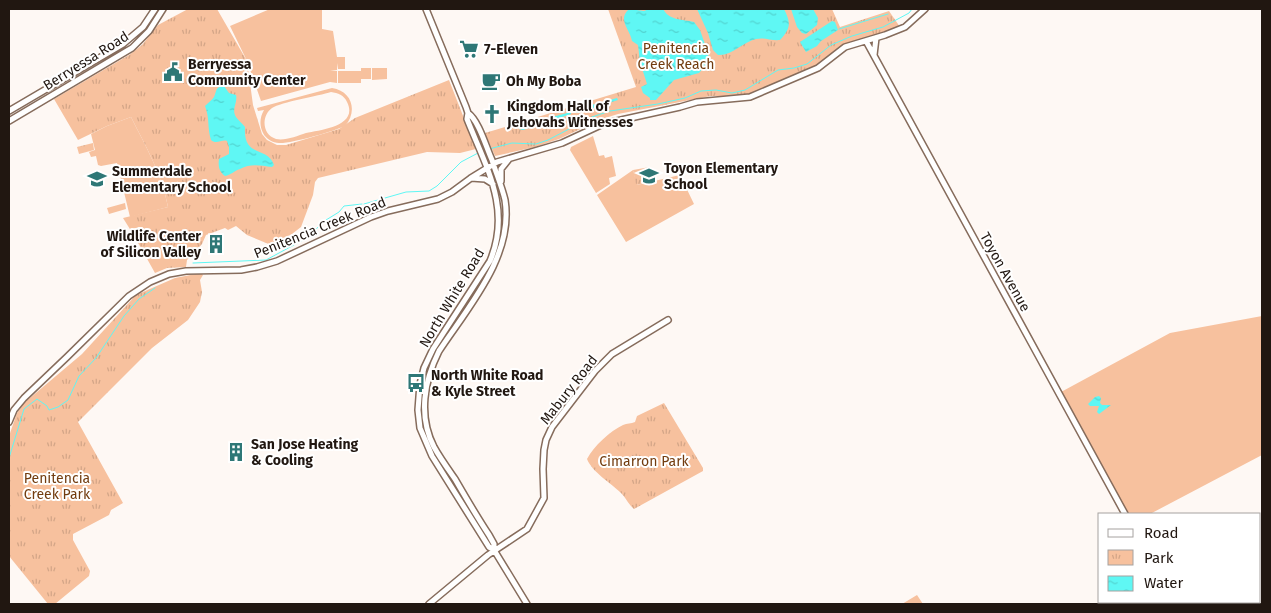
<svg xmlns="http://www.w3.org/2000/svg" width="1271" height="613" viewBox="0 0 1271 613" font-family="'Fira Sans',sans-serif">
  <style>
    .green { fill: #f7c19e; fill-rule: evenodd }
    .park { fill: url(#park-tufts) }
    .water { fill: url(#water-ripples) }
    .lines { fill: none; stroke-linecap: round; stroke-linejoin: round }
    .stream { stroke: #5ff7f4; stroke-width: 1 }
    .secondary-casing { stroke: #866c5c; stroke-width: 8 }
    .secondary { stroke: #fff; stroke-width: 5 }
    .labels { text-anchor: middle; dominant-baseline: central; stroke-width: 4; stroke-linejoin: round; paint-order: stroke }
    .park-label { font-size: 14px; fill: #723c0f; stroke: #fff }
    .poi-label { font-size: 14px; font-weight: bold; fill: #211711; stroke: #fff; text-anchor: start }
    .street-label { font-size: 14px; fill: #211711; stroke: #fff }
  </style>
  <defs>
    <pattern id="park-tufts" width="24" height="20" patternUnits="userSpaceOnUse" patternTransform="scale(1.25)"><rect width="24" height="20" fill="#f7c19e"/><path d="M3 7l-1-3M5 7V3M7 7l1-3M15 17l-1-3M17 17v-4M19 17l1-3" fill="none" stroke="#d3a587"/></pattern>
    <pattern id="water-ripples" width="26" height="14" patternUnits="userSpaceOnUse" patternTransform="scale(1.25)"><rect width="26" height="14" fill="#5ff7f4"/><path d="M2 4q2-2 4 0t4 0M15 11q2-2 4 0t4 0" fill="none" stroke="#52d3d0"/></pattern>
  </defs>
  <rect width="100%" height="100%" fill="#fef8f4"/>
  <path class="green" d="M270,9h52v20l11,2 4,26h8v12h-7l-1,-6v7h-7l7,1v12l-7,-1 -69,19 -14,-40 -17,-35z
    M361,68h10v11h-10v4h-7v-12h7z
    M372,68h15v11l-15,1z
    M338,71h16v12h-16z
    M332,88c20,3 26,23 13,38 -10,5 -55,18 -66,17 -6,0 -13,-4 -16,-10 -4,-8 -3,-16 1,-23l-6,1 -1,-3zM331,92c7,1 13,3 16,10 12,24 -26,28 -41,31 -9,3 -21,8 -30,6 -14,-4 -15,-23 -4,-31 9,-6 47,-12 59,-16z
    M131,117c15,30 31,57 37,90l-38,10 -13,-54 -16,3 -3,-1 -2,-9 -5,1 -2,-5 6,-2 -4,-16 16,-8z
    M593,136l6,20 5,-1 1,3 7,-2 4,20 -7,2 1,6 -14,9 -26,-43 1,-3z
    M633,170l4,15 43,-10 14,29 -68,38 -29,-47z
    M125,203l1,6 -17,5 -2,-6z
    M1262,316v139l-112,59h-23l-66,-122 109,-59z
    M917,595l6,9h-21z"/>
  <path class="park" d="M188,9h29l30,52 6,44 9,29 5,6 10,5h9l53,-16 16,-11 94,-38 27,69 -16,4 -33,-1 -109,26 -3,4 -2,13 -12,32 -9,7 -21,11 -24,-10 -11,-9 -8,4 -3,-2 -19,7 -4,9 -15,16 -1,7 -19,1 -12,5 -19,-34 8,-3 1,-6 -3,-3h-4l-5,7 -10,-16 45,-11c-6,-33 -22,-60 -37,-90l-24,9 -29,14 -24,-41 75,-44 13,-10 16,-20z
    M608,9h224l8,18 49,-16 11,16 -55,18 -29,22 -9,5 -59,22 -15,2h-22l-93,18 -16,5 -43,20 -24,8 -40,9 -10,-23 151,-46z
    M93,143l1,7 -15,4 -2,-7z
    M650,167l2,9 -10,2 1,6 -7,1 -3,-15z
    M201,273l2,2 -3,5 2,12 -2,10 -12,18 -36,28 -74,74 45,81 -12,7 -2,5 -36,19v6l17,31 -1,5 -34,28h-7l-39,-48v-120l8,-23 7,-10 58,-49 54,-59 39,-17z
    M664,403l39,65v3l-69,38c-5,-4 -8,-11 -13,-16 -10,-10 -29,-21 -34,-34 7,-13 23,-28 36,-34 4,-2 8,-1 12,-3l2,-6z"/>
  <path class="water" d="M629,9l15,2 5,-2h14c7,12 19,10 31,13l6,8 7,20 2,9 -2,5 -8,9 -25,7 -18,20h-6v-2l-7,-5 -2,-6 6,-3 -7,-22 -2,-17 -6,-4c-2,-12 -15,-21 -3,-32z
    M697,9h87c7,14 7,19 -4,31 -9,1 -15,-3 -24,-1 -13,3 -24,17 -38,16l-5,-5 -5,-17z
    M791,9h22l5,9 -1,7 -11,9 -4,-1 -5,-6z
    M832,21l3,1 3,8 -17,11 -4,5 -11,6 -6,-10z
    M224,86l5,7 7,2c2,8 -5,14 0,22 2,3 6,6 9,10 -2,32 22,18 29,38l-2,2c-11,-1 -21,-4 -32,2 -6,2 -9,6 -15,7 -6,-4 -7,-10 -6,-17l10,-5v-7l-2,-6c-5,-2 -11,4 -16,-1 -4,-13 -1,-21 -6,-34 3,-3 7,-6 9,-9 3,-7 1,-10 10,-11z
    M617,98l1,2 -40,13 -3,-1 2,-3z
    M571,112v2l-48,16 -4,-1v-3l7,-2z
    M1099,396l2,2 -1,5 2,2h9l-12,9 -2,-2 2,-6h-9l-2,-2 7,-7z"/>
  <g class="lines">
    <path class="stream" d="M895,9h1
      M839,29l49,-15
      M536,144l12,-4 44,-23 18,-6 48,-7 27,-6 16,-7 15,-1 16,3 13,-3 33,-20 16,-2 13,-4 24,-19 21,-9 31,-9 26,-14 3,-4
      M489,149l23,-6 23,1
      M364,204l42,-12 23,-1 8,-5 24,-24 17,-9
      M193,263l73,-3 39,-21 21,-19 13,-8 5,-6 18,-2
      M9,458l15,-49 13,-10 10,7 2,4 9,-3 10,-7 11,-24 17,-18 28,-42 15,-17 16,-11"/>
    <g class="secondary-casing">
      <path id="secondary" d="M426,9l40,98 2,6 -1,6c19,48 45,90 23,142l-57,88 -9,19 -4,16 -2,26 2,18 12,28 57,91 5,3 33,54
        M866,41l259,473
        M874,55l2,-17
        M9,111l114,-67 20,-17 12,-18
        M468,113c11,8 18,34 24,47 4,13 10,27 13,40 9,56 -37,107 -66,151 -15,30 -21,65 -5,96 6,11 14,22 21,32 11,19 22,38 34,56l5,9v6
        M9,121l123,-73 17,-17 14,-22
        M471,178l14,1 8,5
        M501,181v-12l8,-10
        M9,422l5,-12 10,-12 43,-41 62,-61 21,-14 19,-8 17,-3 55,-1 16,-3 20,-6 94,-44 17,-6 50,-12 14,-7 19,-14 26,-16 65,-19 41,-19 77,-17 17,-5 53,-5 68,-29 27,-21 40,-12 20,-8 20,-18
        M1173,602l1,2
        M429,604l59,-49 39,-26 17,-31 -1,-29 1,-19 2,-10 6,-13 43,-56 17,-17 56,-34"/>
    </g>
    <use href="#secondary" class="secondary"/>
  </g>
  <defs>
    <g id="supermarket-bare" transform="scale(1.5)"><path d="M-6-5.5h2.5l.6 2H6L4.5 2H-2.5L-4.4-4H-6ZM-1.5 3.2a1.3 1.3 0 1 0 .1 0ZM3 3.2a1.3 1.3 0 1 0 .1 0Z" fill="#2e7776" stroke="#fff" stroke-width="2.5" paint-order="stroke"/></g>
    <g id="civic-bare" transform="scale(1.5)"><path d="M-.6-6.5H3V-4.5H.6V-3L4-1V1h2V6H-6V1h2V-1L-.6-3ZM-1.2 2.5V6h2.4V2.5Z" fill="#2e7776" stroke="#fff" stroke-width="2.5" paint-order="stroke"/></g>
    <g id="cafe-bare" transform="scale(1.5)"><path d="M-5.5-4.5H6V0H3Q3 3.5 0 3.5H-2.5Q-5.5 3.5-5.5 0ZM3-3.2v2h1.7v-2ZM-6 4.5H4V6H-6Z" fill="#2e7776" stroke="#fff" stroke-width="2.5" paint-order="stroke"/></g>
    <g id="church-bare" transform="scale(1.5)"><path d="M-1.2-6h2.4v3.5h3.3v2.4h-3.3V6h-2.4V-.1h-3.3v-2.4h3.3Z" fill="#2e7776" stroke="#fff" stroke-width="2.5" paint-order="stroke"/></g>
    <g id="school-bare" transform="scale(1.5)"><path d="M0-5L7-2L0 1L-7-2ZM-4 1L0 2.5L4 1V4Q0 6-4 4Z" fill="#2e7776" stroke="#fff" stroke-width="2.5" paint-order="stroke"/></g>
    <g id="building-bare" transform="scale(1.5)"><path d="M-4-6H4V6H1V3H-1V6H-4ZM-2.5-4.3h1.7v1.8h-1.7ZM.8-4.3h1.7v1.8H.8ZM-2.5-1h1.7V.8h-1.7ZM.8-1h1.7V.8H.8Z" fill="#2e7776" stroke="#fff" stroke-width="2.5" paint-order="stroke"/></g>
    <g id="bus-bare" transform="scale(1.5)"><path d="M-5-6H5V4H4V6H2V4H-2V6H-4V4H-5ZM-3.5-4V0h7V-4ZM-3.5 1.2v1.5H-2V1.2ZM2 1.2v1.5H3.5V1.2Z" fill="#2e7776" stroke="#fff" stroke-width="2.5" paint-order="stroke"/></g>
  </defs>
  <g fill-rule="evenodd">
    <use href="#supermarket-bare" x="469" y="49"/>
    <use href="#civic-bare" x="173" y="72"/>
    <use href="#cafe-bare" x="491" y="81"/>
    <use href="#church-bare" x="492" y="114"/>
    <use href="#school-bare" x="649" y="176"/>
    <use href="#school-bare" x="97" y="179"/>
    <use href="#building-bare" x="216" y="244"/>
    <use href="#bus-bare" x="416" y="383"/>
    <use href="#building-bare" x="236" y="452"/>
  </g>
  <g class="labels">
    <g class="park-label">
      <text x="676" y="48">Penitencia<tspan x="676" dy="16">Creek Reach</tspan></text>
      <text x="644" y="461">Cimarron Park</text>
      <text x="57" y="478">Penitencia<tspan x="57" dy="16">Creek Park</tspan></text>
    </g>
    <g class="poi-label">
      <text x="484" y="49">7-Eleven</text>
      <text x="188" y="64">Berryessa<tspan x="188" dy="16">Community Center</tspan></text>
      <text x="506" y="81">Oh My Boba</text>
      <text x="507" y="106">Kingdom Hall of<tspan x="507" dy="16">Jehovahs Witnesses</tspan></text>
      <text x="664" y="168">Toyon Elementary<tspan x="664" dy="16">School</tspan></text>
      <text x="112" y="171">Summerdale<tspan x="112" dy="16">Elementary School</tspan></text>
      <text x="201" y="236" text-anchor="end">Wildlife Center<tspan x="201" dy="16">of Silicon Valley</tspan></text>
      <text x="431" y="375">North White Road<tspan x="431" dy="16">&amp; Kyle Street</tspan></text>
      <text x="251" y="444">San Jose Heating<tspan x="251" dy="16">&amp; Cooling</tspan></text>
    </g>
    <g class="street-label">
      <text transform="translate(86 61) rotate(-32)">Berryessa Road</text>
      <text transform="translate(320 228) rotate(-22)">Penitencia Creek Road</text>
      <text transform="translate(1005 272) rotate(61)">Toyon Avenue</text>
      <text transform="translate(452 298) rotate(-59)">North White Road</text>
      <text transform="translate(569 390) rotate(-52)">Mabury Road</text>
    </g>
  </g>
  <rect width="1271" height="613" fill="none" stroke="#211711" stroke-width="20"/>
  <rect x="1098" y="513" width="162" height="90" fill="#ffffff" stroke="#a6a2a0"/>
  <rect x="1108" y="529" width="25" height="8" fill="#ffffff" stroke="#a6a2a0"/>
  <text x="1144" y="538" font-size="15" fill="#211711">Road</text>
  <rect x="1108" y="550" width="25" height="15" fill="url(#park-tufts)" stroke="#a6a2a0"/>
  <text x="1144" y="563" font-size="15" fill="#211711">Park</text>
  <rect x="1108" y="576" width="25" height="15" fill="url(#water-ripples)" stroke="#a6a2a0"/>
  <text x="1144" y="588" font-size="15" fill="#211711">Water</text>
</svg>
